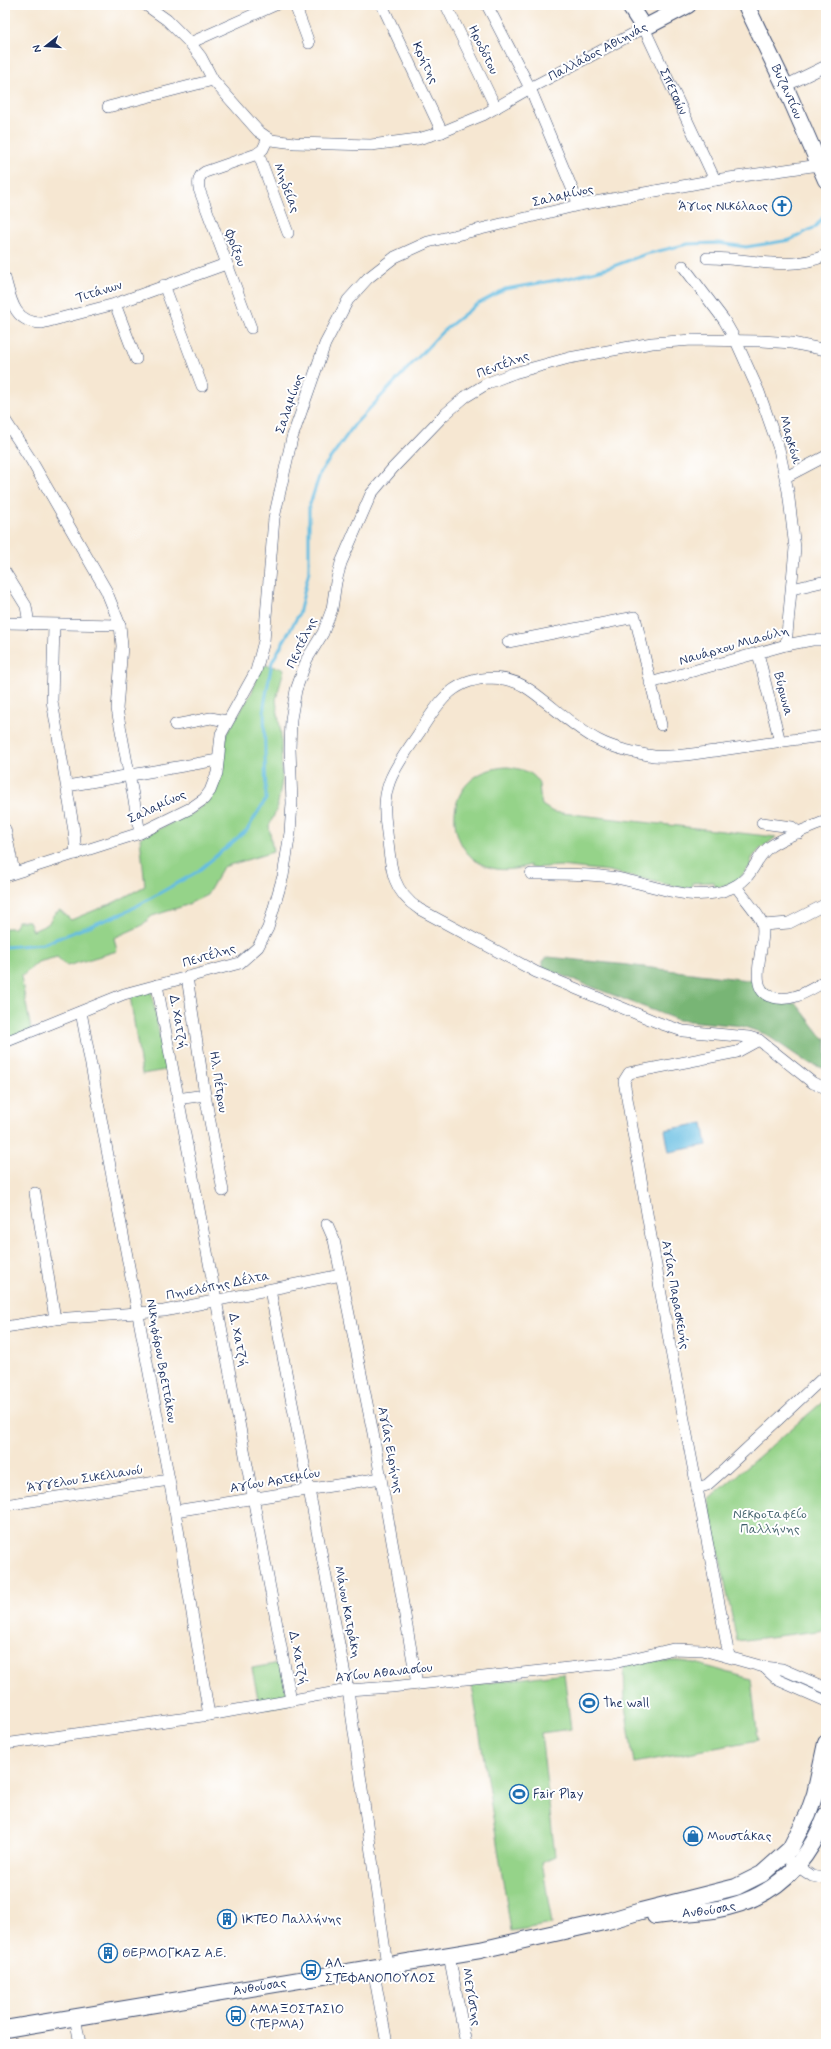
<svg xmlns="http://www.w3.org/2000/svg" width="831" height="2049" viewBox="0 0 831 2049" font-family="Mynerve,sans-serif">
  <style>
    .green { fill: #95d389; stroke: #588174 }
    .forest { fill: #78b575; stroke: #4a726a }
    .water { fill: #65bde2; stroke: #4076a0 }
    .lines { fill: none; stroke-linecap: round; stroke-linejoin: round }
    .stream { stroke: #65bde2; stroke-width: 3 }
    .street-casing { stroke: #3c4b6f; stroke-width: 12 }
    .secondary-casing { stroke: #3c4b6f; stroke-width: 18 }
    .street { stroke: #fff; stroke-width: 11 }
    .secondary { stroke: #fff; stroke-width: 16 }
    .labels { text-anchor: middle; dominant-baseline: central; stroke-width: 4; stroke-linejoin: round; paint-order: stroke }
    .street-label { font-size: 13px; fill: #1b2f5e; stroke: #fff }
    .poi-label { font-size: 13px; fill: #1b2f5e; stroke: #fff; text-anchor: start }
    .park-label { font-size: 13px; fill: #40606b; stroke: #fff }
  </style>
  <rect width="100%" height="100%" fill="#fff"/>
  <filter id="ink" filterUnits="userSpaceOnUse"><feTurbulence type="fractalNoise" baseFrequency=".025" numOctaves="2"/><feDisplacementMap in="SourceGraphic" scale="8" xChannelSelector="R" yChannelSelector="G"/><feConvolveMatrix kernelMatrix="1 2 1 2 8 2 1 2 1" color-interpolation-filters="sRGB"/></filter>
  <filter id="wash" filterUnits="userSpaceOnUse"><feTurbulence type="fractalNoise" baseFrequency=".012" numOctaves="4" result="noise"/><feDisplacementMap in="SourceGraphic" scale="16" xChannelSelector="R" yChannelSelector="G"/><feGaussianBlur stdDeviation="0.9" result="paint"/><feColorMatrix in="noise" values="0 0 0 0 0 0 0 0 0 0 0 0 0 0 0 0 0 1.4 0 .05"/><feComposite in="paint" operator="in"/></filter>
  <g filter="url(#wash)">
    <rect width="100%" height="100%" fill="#f6e7d2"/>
    <path class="green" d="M261,664l23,5 -8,31 5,34 1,46 -5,29 -8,17 4,26 -50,15 -16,28 -23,11 -32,10 -11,10 -27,12 3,13 -50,15 -10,-9 -19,5 -17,15 11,58 -27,11v-118h9l4,-7h11l4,10 15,-7 6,-10 6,-4 11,10 44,-18 30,-16 -5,-48 53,-25 15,-11 8,-11 8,-25 2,-31 26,-43z
      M507,767c11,1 30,5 32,18 1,7 1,13 3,20l11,7 223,25 -17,13 -7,8 -2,8 -12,14 -23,9 -2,-7 -21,1 -1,7 -82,-19 -49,-5 -29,2 -1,-3c-84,30 -106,-94 -23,-98z
      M150,984l16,86 -24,4 -13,-85z
      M826,1399v231l-89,11 -29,-141z
      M651,1661h29l15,2 56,16 7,61 -124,23 -9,-57 -1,-41z
      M280,1663l9,41 -29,5 -8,-41z
      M564,1673l7,56 -30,4 14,123 -13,6 10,62 -41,7 -39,-246z"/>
    <path class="forest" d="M548,957l80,8 127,16 32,23 9,-1 27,35h3v31l-18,-6 -43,-29 -23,-8 -64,-6 -135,-52v-7z"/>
    <path class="water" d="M703,1123l4,22 -38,7 -4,-22z"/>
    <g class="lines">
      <path class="stream" d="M5,947l38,-3 83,-32 71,-40 50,-42 19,-31 -2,-93 8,-44 27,-48 10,-43v-64l12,-36 34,-47 88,-93 33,-26 29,-16 64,-11 42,-11 35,-13 42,-10 30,-1 28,4 44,-7 25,-13 11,-13"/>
    </g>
  </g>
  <g filter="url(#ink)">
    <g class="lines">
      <g class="street-casing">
        <g id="street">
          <path id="s1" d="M146,5l21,15 23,23 11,14 12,23 45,51 13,9 24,3 76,2 47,-6 24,-7 41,-17 47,-27 114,-60 71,152"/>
          <path d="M295,5l14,38"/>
          <path d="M382,5l60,127"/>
          <path d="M446,5l50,103"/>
          <path d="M487,5l43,83 49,117"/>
          <path d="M190,43l85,-38"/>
          <path d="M785,86l41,-20"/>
          <path d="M108,107l105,-27"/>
          <path d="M258,153l30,80"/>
          <path d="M707,258c39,-1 82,15 119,-3"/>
          <path d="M683,266l41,54 12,21 23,51 20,57 9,42 7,57 -9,97"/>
          <path d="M5,278c6,22 9,45 37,45l73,-19 111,-40"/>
          <path d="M164,285l38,101"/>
          <path d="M115,304l21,55"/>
          <path d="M251,328l-52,-139c-1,-7 -1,-13 6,-17l52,-18 6,-5 5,-11"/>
          <path d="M5,420l26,40 75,130 14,35 2,21 -5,63 23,124"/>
          <path d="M786,477l40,-21"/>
          <path d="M5,572l21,34 3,18"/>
          <path d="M792,589l34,-8"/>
          <path d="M5,623l115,2"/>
          <path d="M54,625l-2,76 22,130 2,23"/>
          <path d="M508,642l127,-25 26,108"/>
          <path d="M758,653l22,89"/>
          <path d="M650,683l136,-38 26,-5h14"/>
          <path d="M175,725l36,-7 15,3"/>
          <path d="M826,736c-37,3 -73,10 -110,15 -20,2 -41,7 -62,5 -19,-3 -39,-7 -56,-16 -25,-13 -45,-34 -68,-50 -25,-18 -63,-15 -84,6 -11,11 -19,24 -27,37 -22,33 -39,50 -33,92 5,33 1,63 33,84l117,63 123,51 24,8 66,6 10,3 54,43 13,5"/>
          <path d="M67,786l151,-26"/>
          <path d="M762,823l30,4 7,6"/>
          <path d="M5,829l9,43"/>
          <path d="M531,874c26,0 52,-1 79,3 39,5 79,28 119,12 25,-10 23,-27 39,-41 16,-12 40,-19 58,-27"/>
          <path d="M5,876l135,-43 51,-25 13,-9 6,-8 7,-18 4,-39 35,-63 8,-30 10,-123 18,-80 33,-94 23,-44 20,-22 27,-21 33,-15 151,-37 136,-25 111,-16"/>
          <path d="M736,886c6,10 23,28 26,37 6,19 -18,67 10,74 21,6 37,-7 54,-16"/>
          <path d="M763,925l26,-2 37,-19"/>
          <path d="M187,977l18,118 18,96"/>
          <path d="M157,985l134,715"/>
          <path d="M81,1012l94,499 34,204"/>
          <path d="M5,1042l119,-48 116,-31 18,-16 10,-19 15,-52 7,-43 2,-30 -2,-54 1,-30 5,-29 11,-31 16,-26 9,-24 4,-27 5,-19 30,-69 22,-26 50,-52 22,-19 23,-14 26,-10 55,-15 83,-15 40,-3 70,1 30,2 34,7"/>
          <path d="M177,1099l28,-4"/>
          <path d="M35,1193l20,126"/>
          <path d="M327,1224l7,16 39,193 44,251"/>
          <path d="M270,1290l78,400 39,275"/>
          <path d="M5,1327l50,-8 109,-8 177,-36"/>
          <path d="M697,1488l10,-3 18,-16 101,-94"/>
          <path d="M5,1505l164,-25"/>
          <path d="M175,1511l206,-33"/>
          <path d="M729,1656l-59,-310 -46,-265 5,-8 108,-21 22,-12"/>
          <path d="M764,1667l14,13 48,21"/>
          <path d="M5,1744l204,-29 139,-25 43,-3 223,-24 59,-14 30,1 61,17 18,2 44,19"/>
          <path d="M791,1862l21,14 14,3"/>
          <path d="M449,1955l17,89"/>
          <path d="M373,1968l14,76"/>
          <path d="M75,2017l5,27"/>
        </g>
      </g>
      <g class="secondary-casing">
        <g id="secondary">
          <path d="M629,5l15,23 44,-23"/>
          <path id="s2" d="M746,5l39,81 41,94"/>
          <path id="s3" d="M655,1916c19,-3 39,-3 58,-6 57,-9 93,-42 113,-95"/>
          <path id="s4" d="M5,2029l475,-79 128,-29 33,-10 95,-24 26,-13 28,-25 18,-35 7,-20 11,-51"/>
        </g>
      </g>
      <use href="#street" class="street"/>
      <use href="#secondary" class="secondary"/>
    </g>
  </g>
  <defs>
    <g id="church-ring" transform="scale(1)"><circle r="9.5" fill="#fff" stroke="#1f6fb2" stroke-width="1.5"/><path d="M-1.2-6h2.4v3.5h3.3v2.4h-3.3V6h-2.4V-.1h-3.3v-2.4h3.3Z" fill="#1f6fb2"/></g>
    <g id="stadium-ring" transform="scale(1)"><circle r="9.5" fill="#fff" stroke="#1f6fb2" stroke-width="1.5"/><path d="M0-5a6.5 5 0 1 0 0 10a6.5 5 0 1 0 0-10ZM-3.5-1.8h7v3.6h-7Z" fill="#1f6fb2"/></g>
    <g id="shop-ring" transform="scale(1)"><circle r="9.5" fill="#fff" stroke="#1f6fb2" stroke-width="1.5"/><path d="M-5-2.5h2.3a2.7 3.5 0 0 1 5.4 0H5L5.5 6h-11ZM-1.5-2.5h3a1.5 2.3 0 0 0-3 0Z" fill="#1f6fb2"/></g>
    <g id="building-ring" transform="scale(1)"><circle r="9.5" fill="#fff" stroke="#1f6fb2" stroke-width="1.5"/><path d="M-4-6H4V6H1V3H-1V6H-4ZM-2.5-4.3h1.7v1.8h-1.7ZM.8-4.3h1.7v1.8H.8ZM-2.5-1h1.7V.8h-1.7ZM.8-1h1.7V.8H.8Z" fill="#1f6fb2"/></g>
    <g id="bus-ring" transform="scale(1)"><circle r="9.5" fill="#fff" stroke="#1f6fb2" stroke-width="1.5"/><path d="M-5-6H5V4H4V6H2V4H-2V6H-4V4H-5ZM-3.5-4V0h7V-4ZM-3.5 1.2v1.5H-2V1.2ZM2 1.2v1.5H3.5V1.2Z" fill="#1f6fb2"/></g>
  </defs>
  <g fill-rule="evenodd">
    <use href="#church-ring" x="782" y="206"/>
    <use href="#stadium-ring" x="589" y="1703"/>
    <use href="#stadium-ring" x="519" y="1794"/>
    <use href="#shop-ring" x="693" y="1836"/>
    <use href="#building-ring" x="227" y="1919"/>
    <use href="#building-ring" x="108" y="1953"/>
    <use href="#bus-ring" x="311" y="1970"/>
    <use href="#bus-ring" x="236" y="2016"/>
  </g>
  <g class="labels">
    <g class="street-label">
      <text transform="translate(483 50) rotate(64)">Ηροδότου</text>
      <text transform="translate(598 52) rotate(-28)">Παλλάδος Αθιηνάς</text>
      <text transform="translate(425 63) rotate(65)">Κρήτης</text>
      <text stroke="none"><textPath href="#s1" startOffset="656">Σπετσών</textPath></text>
      <text stroke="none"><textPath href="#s2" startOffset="96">Βυζαντίου</textPath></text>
      <text transform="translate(286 188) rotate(69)">Μηδείας</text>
      <text transform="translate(563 196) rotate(-13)">Σαλαμίνος</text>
      <text transform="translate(235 248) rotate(70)">Φρίξου</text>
      <text transform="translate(99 292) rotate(-17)">Τιτάνων</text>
      <text transform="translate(503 365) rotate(-21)">Πεντέλης</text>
      <text transform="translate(290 404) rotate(-71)">Σαλαμίνος</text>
      <text transform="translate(790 440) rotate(74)">Μαρκόνι</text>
      <text transform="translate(302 643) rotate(-65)">Πεντέλης</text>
      <text transform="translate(734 646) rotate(-16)">Ναυάρχου Μιαούλη</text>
      <text transform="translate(783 694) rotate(76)">Βύρωνα</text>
      <text transform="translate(157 807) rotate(-25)">Σαλαμίνος</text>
      <text transform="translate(209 956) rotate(-17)">Πεντέλης</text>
      <text transform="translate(178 1022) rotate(80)">Δ. Χατζή</text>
      <text transform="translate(218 1082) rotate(81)">Ηλ. Πέτρου</text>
      <text transform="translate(218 1286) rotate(-11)">Πηνελόπης Δέλτα</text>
      <text transform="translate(675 1295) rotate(80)">Αγίας Παρασκευής</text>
      <text transform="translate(238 1340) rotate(79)">Δ. Χατζή</text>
      <text transform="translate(161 1361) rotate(80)">Νικηφόρου Βρεττάκου</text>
      <text transform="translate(390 1450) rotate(79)">Αγίας Ειρήνης</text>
      <text transform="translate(85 1479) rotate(-9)">Άγγελου Σικελιανού</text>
      <text transform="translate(275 1481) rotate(-10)">Αγίου Αρτεμίου</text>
      <text transform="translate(347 1612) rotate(79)">Μάνου Κατράκη</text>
      <text transform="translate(298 1658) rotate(79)">Δ. Χατζή</text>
      <text transform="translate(384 1673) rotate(-6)">Αγίου Αθανασίου</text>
      <text stroke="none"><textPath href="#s3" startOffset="54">Ανθούσας</textPath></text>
      <text stroke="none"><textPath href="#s4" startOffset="258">Ανθούσας</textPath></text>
      <text transform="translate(471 1997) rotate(80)">Μεγίστης</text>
    </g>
    <g class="poi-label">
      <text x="768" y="206" text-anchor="end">Άγιος Νικόλαος</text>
      <text x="603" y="1703">The wall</text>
      <text x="533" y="1794">Fair Play</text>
      <text x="707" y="1836">Μουστάκας</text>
      <text x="241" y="1919">ΙΚΤΕΟ Παλλήνης</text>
      <text x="122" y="1953">ΘΕΡΜΟΓΚΑΖ Α.Ε.</text>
      <text x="325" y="1963">ΑΛ.<tspan x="325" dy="15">ΣΤΕΦΑΝΟΠΟΥΛΟΣ</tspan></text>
      <text x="250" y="2009">ΑΜΑΞΟΣΤΑΣΙΟ<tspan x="250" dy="15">(ΤΕΡΜΑ)</tspan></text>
    </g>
    <g class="park-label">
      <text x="770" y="1514">Νεκροταφείο<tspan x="770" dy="15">Παλλήνης</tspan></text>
    </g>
  </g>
  <rect width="831" height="2049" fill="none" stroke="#fff" stroke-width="20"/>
  <g transform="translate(46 46) rotate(253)" stroke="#ffffff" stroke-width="3" paint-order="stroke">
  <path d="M0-3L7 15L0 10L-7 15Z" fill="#1b2f5e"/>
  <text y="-6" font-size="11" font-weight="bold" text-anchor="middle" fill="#1b2f5e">N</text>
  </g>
</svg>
